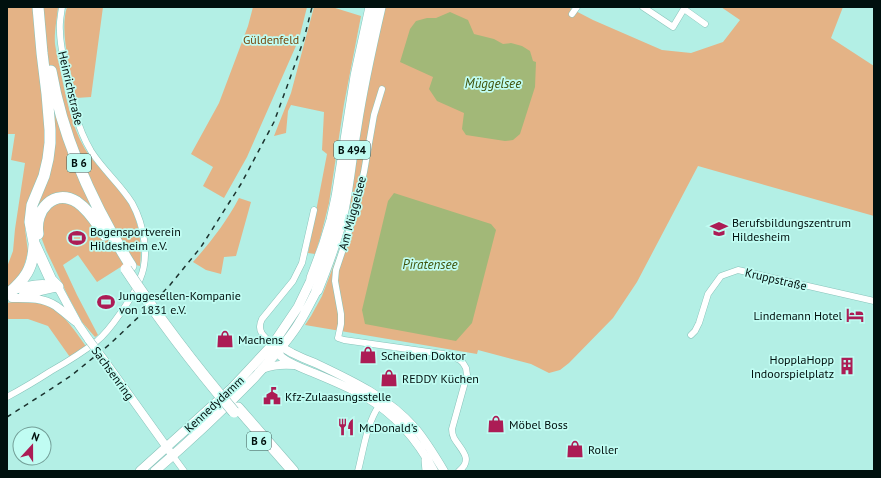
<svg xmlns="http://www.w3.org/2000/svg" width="881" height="478" viewBox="0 0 881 478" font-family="'PT Sans',sans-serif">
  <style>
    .green { fill: #e4b386 }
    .water { fill: #a2b878 }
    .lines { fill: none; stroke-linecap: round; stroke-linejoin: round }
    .street-casing { stroke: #88c3ba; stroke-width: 7 }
    .secondary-casing { stroke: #88c3ba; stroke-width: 9 }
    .primary-casing { stroke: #88c3ba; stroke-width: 10 }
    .highway-casing { stroke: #88c3ba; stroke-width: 12 }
    .street { stroke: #fff; stroke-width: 6 }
    .secondary { stroke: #fff; stroke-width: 8 }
    .primary { stroke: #fff; stroke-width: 9 }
    .highway { stroke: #fff; stroke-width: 11 }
    .rail { stroke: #1c332f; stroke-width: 1.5; stroke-dasharray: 5 5; stroke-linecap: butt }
    .secondary-bridge-casing { stroke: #88c3ba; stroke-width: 9; stroke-linecap: butt }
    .highway-bridge-casing { stroke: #88c3ba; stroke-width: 12; stroke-linecap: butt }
    .secondary-bridge { stroke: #fff; stroke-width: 8 }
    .highway-bridge { stroke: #fff; stroke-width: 11 }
    .labels { text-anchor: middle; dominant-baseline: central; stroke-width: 3.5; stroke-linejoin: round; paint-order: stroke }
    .shield { fill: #c0fcf2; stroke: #3a5752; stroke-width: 1 }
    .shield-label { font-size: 11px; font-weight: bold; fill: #00100e }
    .park-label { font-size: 12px; fill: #77460a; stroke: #c0fcf2 }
    .street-label { font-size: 12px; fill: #00100e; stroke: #c0fcf2 }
    .poi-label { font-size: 12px; fill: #00100e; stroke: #c0fcf2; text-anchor: start }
    .water-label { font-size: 13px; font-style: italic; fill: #3f520a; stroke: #c0fcf2 }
  </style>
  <rect width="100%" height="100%" fill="#b3efe5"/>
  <path class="green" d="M7,7h51c-1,11 -4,26 -3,37 1,7 3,16 5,24 5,26 11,57 25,81 9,15 23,26 34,39 18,23 24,49 21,78l-13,-3 -30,19 -19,-27 -15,10 14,30 21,40 -3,2 -13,-15 -14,-26 -22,-46 -6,-16 -9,-6 -6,1 3,23 -4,14 -5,13 -12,10v-22l6,-16 2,-22 10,-66 -14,-3 4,-26h-8z
    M67,7h36l-12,90 -15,1c-5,-26 -17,-66 -9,-91z
    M253,7h54l-8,32 -52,118 -23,41 -21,-12 10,-19 -22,-13 28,-51 29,-77z
    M314,7h18l29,9 -17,88 -15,99 -8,32 -6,19 -7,-1 19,-99 -5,-4 2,-38 -33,-7 -3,6 -2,22 -12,3 17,-43z
    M384,7h184l25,13 69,30 29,3 32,-11 17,-22 -19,-13h122l-12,31 43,28v150l-176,-50 -61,116 -24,36 -44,45 -9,7 -11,3 -18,-9 -53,-14 -1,4 -172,-29 6,-9 11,-20 16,-42 9,-27 15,-105 4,-38z
    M239,198l12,4 -15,54 -12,1 -3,17 -15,-4 -13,-8c17,-19 34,-41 46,-64z
    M23,300c7,1 16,2 22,4 19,8 31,29 43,45l-16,11 -24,-34 -20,-7h-21v-16z"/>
  <path class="water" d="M450,12l18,8 6,14 20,5 9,5 8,-1 11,3 8,5 3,10 3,1 -1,25 -15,47 -7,6 -8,1 -39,-6 -4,-6 2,-16 -27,-12 -8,-12 4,-12 -33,-15 10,-33 6,-8 11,-3h9z
    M394,193l97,31 5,6 -24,93 -16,18 -91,-17 -3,-14 26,-109z"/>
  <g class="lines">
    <g class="street-casing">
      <path id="street" d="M643,7l30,20 12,-20
        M684,9l21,15
        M572,14l5,-7
        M382,89l-8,26 -10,57 -7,30 -7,26 -14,42 -1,11 6,33v10l-3,14 6,2 106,15 10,5 3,3 3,5 1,7 -15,54c0,3 1,7 2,9 7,12 20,21 5,33
        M691,335l4,-4 4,-8 9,-29 13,-18 17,-6 136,31
        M273,344c-9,-7 -17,-13 -11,-25l31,-38 9,-18 12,-53
        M7,397c15,-8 30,-17 44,-26 16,-9 32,-19 46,-30 10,-8 18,-20 25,-30 7,-10 14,-20 18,-32 10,-23 4,-54 -8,-76 -12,-19 -29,-33 -41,-52 -15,-25 -20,-53 -25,-81 -3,-13 -6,-26 -6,-39 -1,-8 1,-16 2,-24
        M173,456l11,15
        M358,471c5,-19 9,-49 21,-65"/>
    </g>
    <g class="secondary-casing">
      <path id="secondary" d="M13,291c14,-6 30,-10 45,-4l20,37 11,16
        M23,295l35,-8
        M12,298c15,0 30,-1 44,8 7,5 13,11 20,16
        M276,345c6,2 11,5 16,8 8,4 15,7 23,10 36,17 73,34 100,65 11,13 20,28 29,43
        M275,347c2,4 4,9 9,12 9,6 20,10 30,14 17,7 34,14 50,23 32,19 52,42 70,75
        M107,364l66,92
        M262,369c10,-4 21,-5 32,-4"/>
    </g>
    <g class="primary-casing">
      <path id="primary" d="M140,471l92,-83 41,-44 25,-37 14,-29
        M155,471c35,-30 68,-61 100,-94 16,-18 32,-34 44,-54 7,-11 12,-22 18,-33"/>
    </g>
    <g class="highway-casing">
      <path id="highway" d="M38,7l4,46 5,41 3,36v13l-2,16 -4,17 -12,29 -2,17 4,21 17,37 7,7
        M51,71c12,69 43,136 80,195
        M38,234c-4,-24 16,-46 39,-32 12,8 20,22 28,33
        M312,278l12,-32 8,-26 5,-23 19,-121 15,-69
        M317,290c8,-20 16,-41 22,-62 9,-33 11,-68 17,-102 6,-40 15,-80 24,-119
        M8,294c17,-15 25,-25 26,-49
        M238,408l55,63
        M427,460l1,11"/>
    </g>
    <use href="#street" class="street"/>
    <use href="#secondary" class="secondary"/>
    <use href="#primary" class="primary"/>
    <use href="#highway" class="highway"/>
    <path class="rail" d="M7,417l41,-26 24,-16 38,-31 38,-36 22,-23 31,-38 40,-63 33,-62 15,-41 15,-42 8,-32"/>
    <g class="secondary-bridge-casing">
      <path id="secondary-bridge" d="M89,340l18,24"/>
    </g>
    <g class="highway-bridge-casing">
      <path id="highway-bridge" d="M126,269c33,50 69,97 108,143"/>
    </g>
    <use href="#secondary-bridge" class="secondary-bridge"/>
    <use href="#highway-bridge" class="highway-bridge"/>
  </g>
  <defs>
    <g id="school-bare" transform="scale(1.38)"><path d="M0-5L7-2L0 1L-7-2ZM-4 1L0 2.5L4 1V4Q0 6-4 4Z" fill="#ac1c55" stroke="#c0fcf2" stroke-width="2.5" paint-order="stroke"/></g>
    <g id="stadium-bare" transform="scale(1.38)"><path d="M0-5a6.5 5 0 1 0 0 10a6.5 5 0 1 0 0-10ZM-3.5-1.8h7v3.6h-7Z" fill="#ac1c55" stroke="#c0fcf2" stroke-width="2.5" paint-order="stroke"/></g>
    <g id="hotel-bare" transform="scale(1.38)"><path d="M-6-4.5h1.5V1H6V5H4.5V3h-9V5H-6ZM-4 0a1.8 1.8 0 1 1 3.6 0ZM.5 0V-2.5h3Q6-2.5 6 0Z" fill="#ac1c55" stroke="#c0fcf2" stroke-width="2.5" paint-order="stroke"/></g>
    <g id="shop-bare" transform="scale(1.38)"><path d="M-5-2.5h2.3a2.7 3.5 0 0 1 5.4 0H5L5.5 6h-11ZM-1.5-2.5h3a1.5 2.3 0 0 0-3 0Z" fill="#ac1c55" stroke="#c0fcf2" stroke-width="2.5" paint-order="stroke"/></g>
    <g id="building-bare" transform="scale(1.38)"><path d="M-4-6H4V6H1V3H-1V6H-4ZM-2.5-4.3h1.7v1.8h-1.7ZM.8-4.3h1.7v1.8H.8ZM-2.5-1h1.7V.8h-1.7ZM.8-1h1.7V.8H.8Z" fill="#ac1c55" stroke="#c0fcf2" stroke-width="2.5" paint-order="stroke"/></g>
    <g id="civic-bare" transform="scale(1.38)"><path d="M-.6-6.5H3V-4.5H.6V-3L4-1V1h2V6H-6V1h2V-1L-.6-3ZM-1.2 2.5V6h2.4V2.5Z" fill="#ac1c55" stroke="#c0fcf2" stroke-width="2.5" paint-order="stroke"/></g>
    <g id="restaurant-bare" transform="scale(1.38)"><path d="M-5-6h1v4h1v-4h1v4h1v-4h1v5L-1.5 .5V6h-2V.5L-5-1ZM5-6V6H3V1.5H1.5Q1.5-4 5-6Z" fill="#ac1c55" stroke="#c0fcf2" stroke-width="2.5" paint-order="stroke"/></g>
  </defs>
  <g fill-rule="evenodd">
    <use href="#school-bare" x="719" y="229"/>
    <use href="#stadium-bare" x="77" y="238"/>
    <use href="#stadium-bare" x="106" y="302"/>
    <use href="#hotel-bare" x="855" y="315"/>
    <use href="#shop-bare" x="225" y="339"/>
    <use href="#shop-bare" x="368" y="355"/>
    <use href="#building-bare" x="847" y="366"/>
    <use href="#shop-bare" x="389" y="378"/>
    <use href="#civic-bare" x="272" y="396"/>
    <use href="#shop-bare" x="496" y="424"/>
    <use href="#restaurant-bare" x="346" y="427"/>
    <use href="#shop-bare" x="575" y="449"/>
  </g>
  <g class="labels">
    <g class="shield">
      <rect x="334" y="141" width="36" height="18" rx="3"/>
      <rect x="67" y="154" width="24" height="18" rx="3"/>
      <rect x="247" y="432" width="24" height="18" rx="3"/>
    </g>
    <g class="shield-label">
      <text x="352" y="150">B 494</text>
      <text x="79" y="163">B 6</text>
      <text x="259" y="441">B 6</text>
    </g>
    <g class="park-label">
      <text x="271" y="39">Güldenfeld</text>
    </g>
    <g class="street-label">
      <text transform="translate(71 88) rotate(77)">Heinrichstraße</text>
      <text transform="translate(352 213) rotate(-75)">Am Müggelsee</text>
      <text transform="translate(776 279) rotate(13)">Kruppstraße</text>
      <text transform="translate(113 373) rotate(54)">Sachsenring</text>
      <text transform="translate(214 404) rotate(-43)">Kennedydamm</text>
    </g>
    <g class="poi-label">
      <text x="732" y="222">Berufsbildungszentrum<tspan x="732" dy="14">Hildesheim</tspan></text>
      <text x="90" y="231">Bogensportverein<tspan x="90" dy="14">Hildesheim e.V.</tspan></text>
      <text x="119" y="295">Junggesellen-Kompanie<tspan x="119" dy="14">von 1831 e.V.</tspan></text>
      <text x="842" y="315" text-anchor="end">Lindemann Hotel</text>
      <text x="238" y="339">Machens</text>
      <text x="381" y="355">Scheiben Doktor</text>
      <text x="834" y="359" text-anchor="end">HopplaHopp<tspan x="834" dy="14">Indoorspielplatz</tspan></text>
      <text x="402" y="378">REDDY Küchen</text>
      <text x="285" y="396">Kfz-Zulaasungsstelle</text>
      <text x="509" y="424">Möbel Boss</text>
      <text x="359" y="427">McDonald's</text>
      <text x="588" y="449">Roller</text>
    </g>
    <g class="water-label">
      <text x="493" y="83">Müggelsee</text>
      <text x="430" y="264">Piratensee</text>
    </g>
  </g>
  <rect width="881" height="478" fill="none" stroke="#00100e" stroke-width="16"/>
  <g transform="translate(32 446) rotate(21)"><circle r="19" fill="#c0fcf2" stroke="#739e97"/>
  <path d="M0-3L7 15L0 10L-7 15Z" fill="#ac1c55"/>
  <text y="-6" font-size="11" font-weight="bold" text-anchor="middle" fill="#00100e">N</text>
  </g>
</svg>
